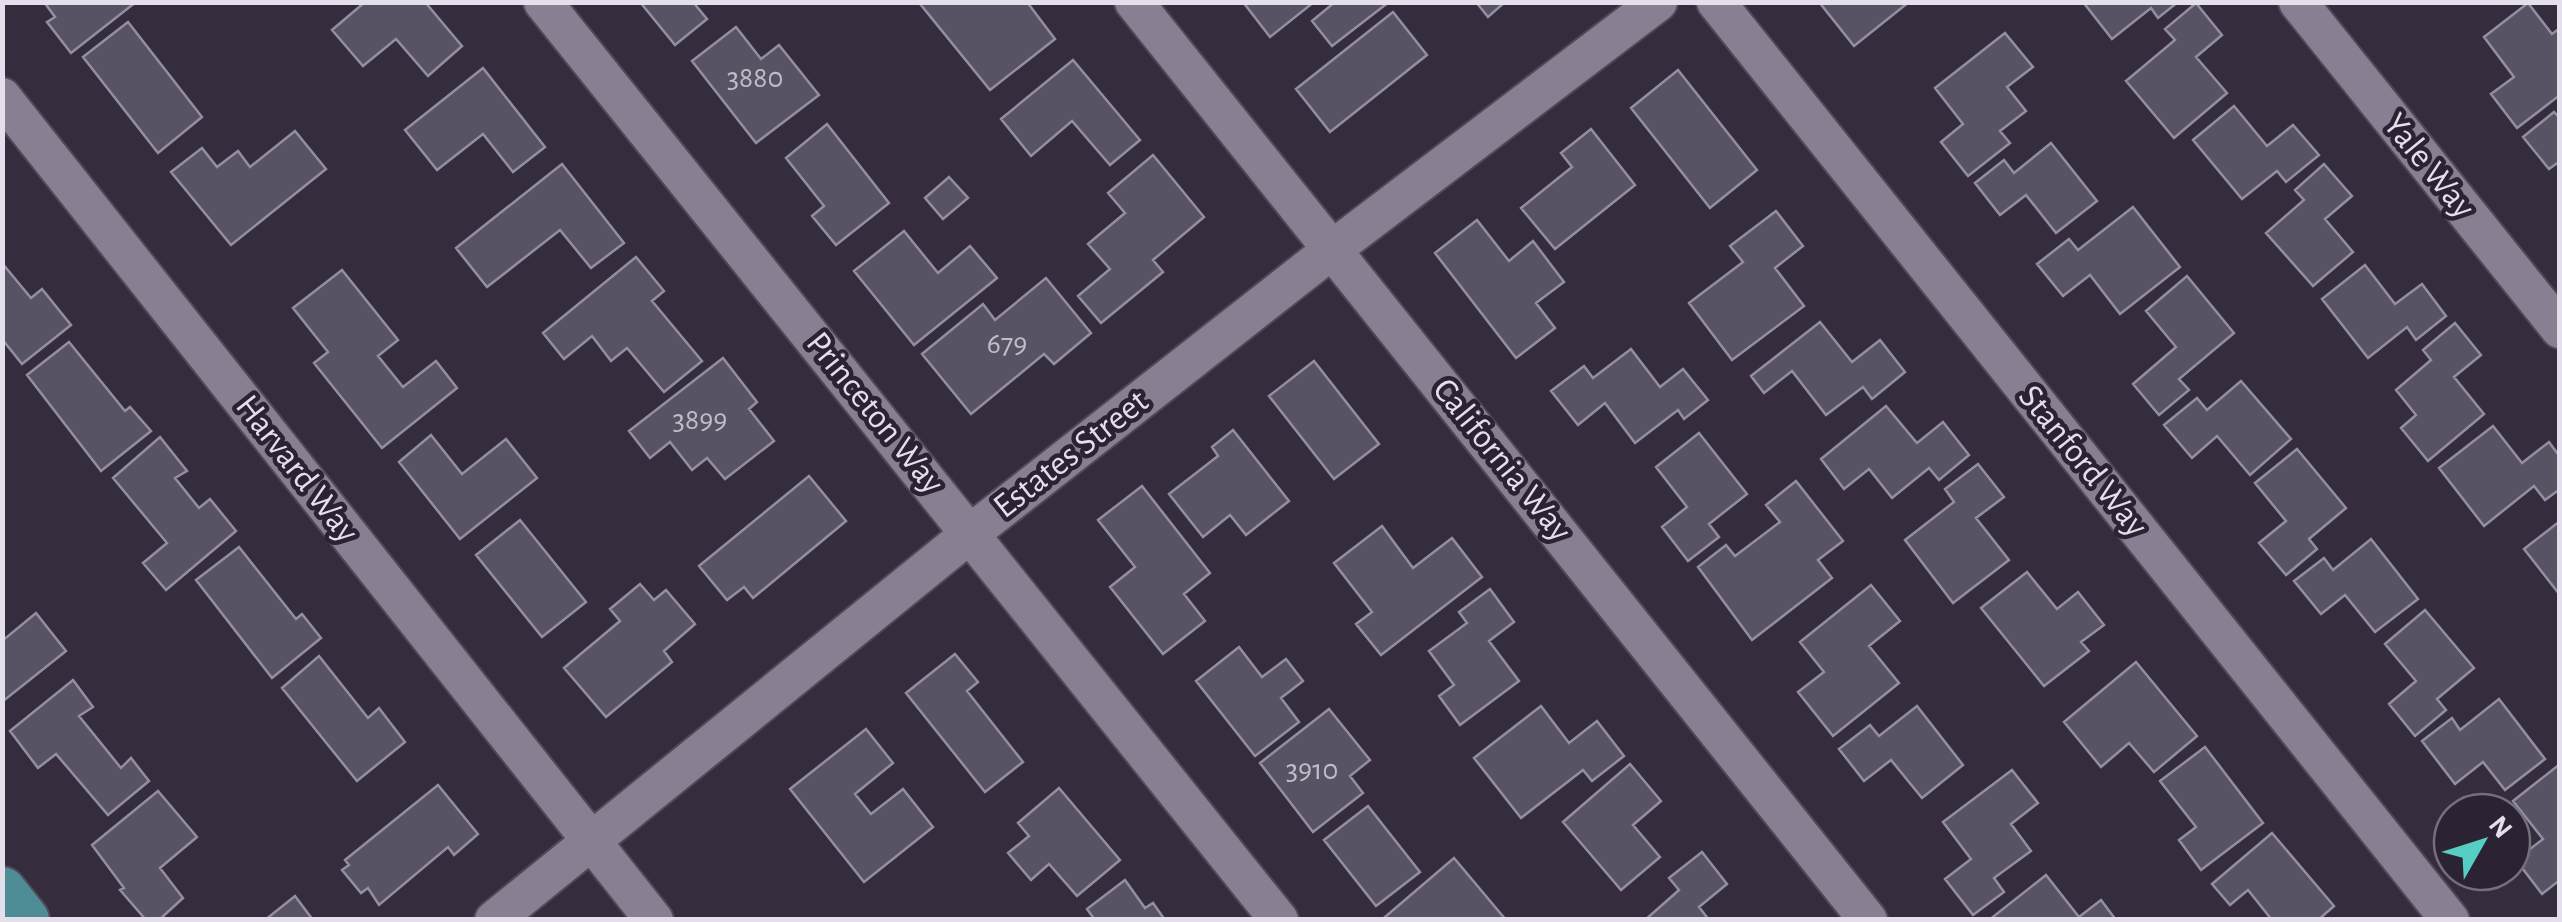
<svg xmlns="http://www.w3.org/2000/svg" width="2562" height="922" viewBox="0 0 2562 922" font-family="'Alegreya Sans',sans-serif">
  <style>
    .building { fill: #585265; stroke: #948ea3; stroke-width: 2.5 }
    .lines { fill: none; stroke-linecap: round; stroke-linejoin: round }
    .minor-casing { stroke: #514957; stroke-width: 42 }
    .major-casing { stroke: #514957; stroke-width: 52 }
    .minor { stroke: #897f92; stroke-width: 38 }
    .major { stroke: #4e8c96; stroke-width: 48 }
    .labels { text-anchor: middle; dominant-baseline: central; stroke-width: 9; stroke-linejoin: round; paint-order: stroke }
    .number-label { font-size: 30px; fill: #c1bcc9 }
    .street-label { font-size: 35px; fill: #e4dfea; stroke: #2b2233 }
  </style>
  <rect width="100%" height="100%" fill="#352c3d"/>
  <path class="building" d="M44,2h92l-65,51 -24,-31 8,-5z
    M365,2h60l37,44 -34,30 -32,-37 -33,27 -31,-36z
    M640,2h53l14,17 -32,26z
    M924,2h103l28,37 -65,51 -69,-85z
    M1243,2h71l-44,35z
    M1335,2h54l-57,44 -20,-25z
    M1476,2h29l-17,15z
    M1819,2h90l-55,44z
    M2083,2h95l-20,16 -7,-10 -39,31z
    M2196,3l26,32 -26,22 31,36 -53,45 -48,-57 49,-41 -10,-11z
    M2528,3l24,31 8,-6v67l-43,33 -26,-34 23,-17 -30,-40z
    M1393,12l34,43 -97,77 -34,-43z
    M128,22l74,95 -44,36 -75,-96z
    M736,27l25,32 18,-14 40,50 -63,48 -64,-82z
    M2005,33l28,34 -26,20 19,24 -26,20 10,12 -42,33 -27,-34 22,-18 -28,-36z
    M1073,60l67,80 -30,25 -38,-44 -41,35 -30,-37z
    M483,68l62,79 -32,25 -30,-38 -46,36 -32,-40z
    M1678,70l79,100 -47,38 -79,-100z
    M2234,106l33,40 26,-21 26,30 -33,27 -9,-11 -35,28 -49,-59z
    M2554,112l6,6v43l-11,8 -26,-32z
    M827,124l62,79 -53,42 -24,-29 12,-10 -38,-48z
    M1591,129l44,56 -80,64 -34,-41 51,-41 -11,-14z
    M295,131l31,38 -95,76 -60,-73 31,-24 15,19 21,-16 12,16z
    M2051,143l46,58 -41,32 -30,-38 -26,20 -25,-32 29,-23 10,13z
    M1153,155l51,62 -51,43 10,12 -62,51 -23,-27 32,-27 -22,-25 37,-31 -17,-20z
    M562,164l62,79 -33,25 -31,-38 -73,57 -31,-39z
    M2324,164l28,32 -27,23 28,33 -40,34 -47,-53 38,-33 -9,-10z
    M949,177l19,21 -25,21 -18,-21z
    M2133,207l47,60 -60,47 -30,-39 -27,21 -26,-32 32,-25 9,11z
    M1776,211l27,35 -28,22 29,38 -72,54 -43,-57 54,-41 -13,-16z
    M1477,220l32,41 24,-20 31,41 -28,21 19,25 -39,30 -81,-105z
    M904,231l34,42 32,-27 27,32 -83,67 -60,-74z
    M636,257l28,34 -12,10 50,60 -38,31 -37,-44 -16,13 -19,-25 -28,23 -21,-26z
    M2,263l29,35 11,-9 29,36 -49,39 -20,-25z
    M2365,265l30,39 27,-20 24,32 -30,24 -9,-13 -39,31 -46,-59z
    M342,270l56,70 -20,16 25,31 33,-26 21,27 -75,60 -68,-85 14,-11 -35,-44z
    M2187,276l47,57 -55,46 10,11 -30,25 -26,-31 43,-37 -30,-36z
    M1046,278l45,55 -37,31 -10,-10 -73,60 -49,-60 61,-50 12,16z
    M1820,322l32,40 28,-22 25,32 -33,27 -9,-12 -37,28 -34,-44 -28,22 -13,-17z
    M2455,323l26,32 -27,22 30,37 -56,47 -27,-33 15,-13 -20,-25 35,-30 -8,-10z
    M69,342l56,69 5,-4 21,24 -50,40 -74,-96z
    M1631,349l29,38 23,-18 25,31 -24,19 -6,-9 -43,33 -30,-40 -27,22 -27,-34 33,-25 9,12z
    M723,358l34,44 -8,7 25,32 -49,38 -18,-21 -15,12 -22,-28 -20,16 -21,-27z
    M1314,361l65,83 -45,35 -65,-83z
    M2241,381l50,58 -41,36 -33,-39 -25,22 -28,-33 33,-27 10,12z
    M1886,406l31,37 26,-21 26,33 -30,25 -10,-12 -37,30 -23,-29 -25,20 -23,-30z
    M2493,426l29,37 27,-21 11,15v32l-15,11 -11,-14 -50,40 -45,-58z
    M1233,430l56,71 -43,34 -16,-20 -27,22 -34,-43 49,-38 -6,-9z
    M1699,433l48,61 -38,30 10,13 -31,24 -26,-34 25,-20 -31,-40z
    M431,435l31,39 44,-35 31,39 -77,61 -61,-77z
    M160,437l27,34 -12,7 24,30 11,-9 26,32 -70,59 -23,-27 24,-20 -54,-65z
    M2297,449l49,59 -37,31 8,10 -31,26 -27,-32 27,-22 -31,-38z
    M1978,464l26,33 -28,21 33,42 -56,43 -48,-63 49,-38 -9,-13z
    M809,476l37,45 -93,77 -9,-11 -17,13 -28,-34z
    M1796,481l47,60 -25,19 14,18 -80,62 -54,-73 28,-22 9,11 45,-34 -14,-17z
    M1142,486l68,87 -26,21 21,27 -42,33 -53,-67 25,-20 -37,-47z
    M520,520l66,82 -44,35 -66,-82z
    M2560,521v74l-36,-46z
    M1382,526l31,42 39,-30 30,39 -101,78 -25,-31 16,-12 -38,-49z
    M2371,539l47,60 -43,33 -30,-37 -24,19 -27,-33 30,-23 9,12z
    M239,547l57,72 6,-5 19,24 -49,40 -76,-98z
    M2027,572l30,37 21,-17 26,33 -23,17 8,9 -45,35 -63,-78z
    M640,584l14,16 12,-10 29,34 -31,27 8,11 -66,55 -42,-49 56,-47 -10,-12z
    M1871,585l29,36 -31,25 30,37 -66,53 -35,-44 26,-20 -24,-30z
    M1490,589l24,33 -25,19 30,40 -59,44 -21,-29 15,-11 -25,-34 38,-28 -8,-11z
    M2425,610l49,58 -37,31 9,11 -31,26 -26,-32 27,-23 -31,-37z
    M36,613l30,38 -64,51v-61z
    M1239,647l23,30 24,-18 17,22 -22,17 18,24 -44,34 -59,-75z
    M955,654l23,28 -11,9 56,71 -38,30 -79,-99z
    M319,656l49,62 11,-10 26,34 -48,39 -75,-93z
    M2136,662l61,74 -43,36 -25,-29 -28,24 -37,-45z
    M73,680l20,27 -14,9 42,52 10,-10 18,23 -41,34 -52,-61 -18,14 -28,-37z
    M2499,699l46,60 -40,31 -22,-28 -28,22 -33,-43 30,-23 8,12z
    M1541,706l28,37 28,-22 27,35 -32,25 -9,-11 -62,48 -47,-60z
    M1917,706l46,59 -41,33 -31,-38 -27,21 -25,-32 31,-24 9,11z
    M1329,709l41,51 -20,16 13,17 -50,39 -53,-69z
    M866,729l27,34 -38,31 16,20 32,-25 30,38 -69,55 -74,-93z
    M2205,747l58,76 -62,47 -22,-30 17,-13 -36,-46z
    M1630,764l31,37 -28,24 27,32 -39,33 -58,-68z
    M2560,764v116l-18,14 -26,-34 27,-21 -30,-38z
    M2012,770l26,33 -27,21 20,27 -37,27 10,14 -31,23 -28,-36 26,-20 -28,-37z
    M438,785l40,49 -24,21 -6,-8 -69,58 -11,-17 -7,5 -19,-23 7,-5 -4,-5z
    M1059,788l61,72 -43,36 -28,-32 -18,16 -23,-27 21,-17 -11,-13z
    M158,791l39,46 -37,31 23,30 -24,22h-13l-26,-30 4,-2 -32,-43z
    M1368,806l52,66 -44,34 -52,-66z
    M2272,833l62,73 -16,14h-46l-24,-30 -18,15 -18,-21z
    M1702,852l25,32 -28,23 10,13h-64l34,-30 -10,-12z
    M1454,858l52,62h-119l-2,-3z
    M2046,875l33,42 22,-17 15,20h-127z
    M1125,880l20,28 8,-5 12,17h-70l-8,-11z
    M295,896l18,24h-48z"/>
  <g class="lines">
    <g class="minor-casing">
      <path id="minor" d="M543,2l736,918
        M1134,2l734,918
        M1716,2l734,918
        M2298,2l262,327
        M2,97l652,823
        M494,920l477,-387 362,-284 325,-247"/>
    </g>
    <g class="major-casing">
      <path id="major" d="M2,891l23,29"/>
    </g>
    <use href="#minor" class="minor"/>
    <use href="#major" class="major"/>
  </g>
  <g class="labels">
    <g class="number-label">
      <text x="755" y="78">3880</text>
      <text x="1007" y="344">679</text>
      <text x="700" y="420">3899</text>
      <text x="1312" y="770">3910</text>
    </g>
    <g class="street-label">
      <text transform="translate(2429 166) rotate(51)">Yale Way</text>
      <text transform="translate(875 413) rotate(51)">Princeton Way</text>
      <text transform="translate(1071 454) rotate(-38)">Estates Street</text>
      <text transform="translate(1502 460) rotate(51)">California Way</text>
      <text transform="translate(2083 461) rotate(51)">Stanford Way</text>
      <text transform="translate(297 469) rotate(52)">Harvard Way</text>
    </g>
  </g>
  <rect width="2562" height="922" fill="none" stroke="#e4dfea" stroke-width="10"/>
  <g transform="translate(2482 842) rotate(51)"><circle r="48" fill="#2b2233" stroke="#756e7c" stroke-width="2.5"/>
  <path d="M0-8L18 38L0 25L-18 38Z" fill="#56cec3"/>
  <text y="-15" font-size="28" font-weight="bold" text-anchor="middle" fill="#e4dfea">N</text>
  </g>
</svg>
